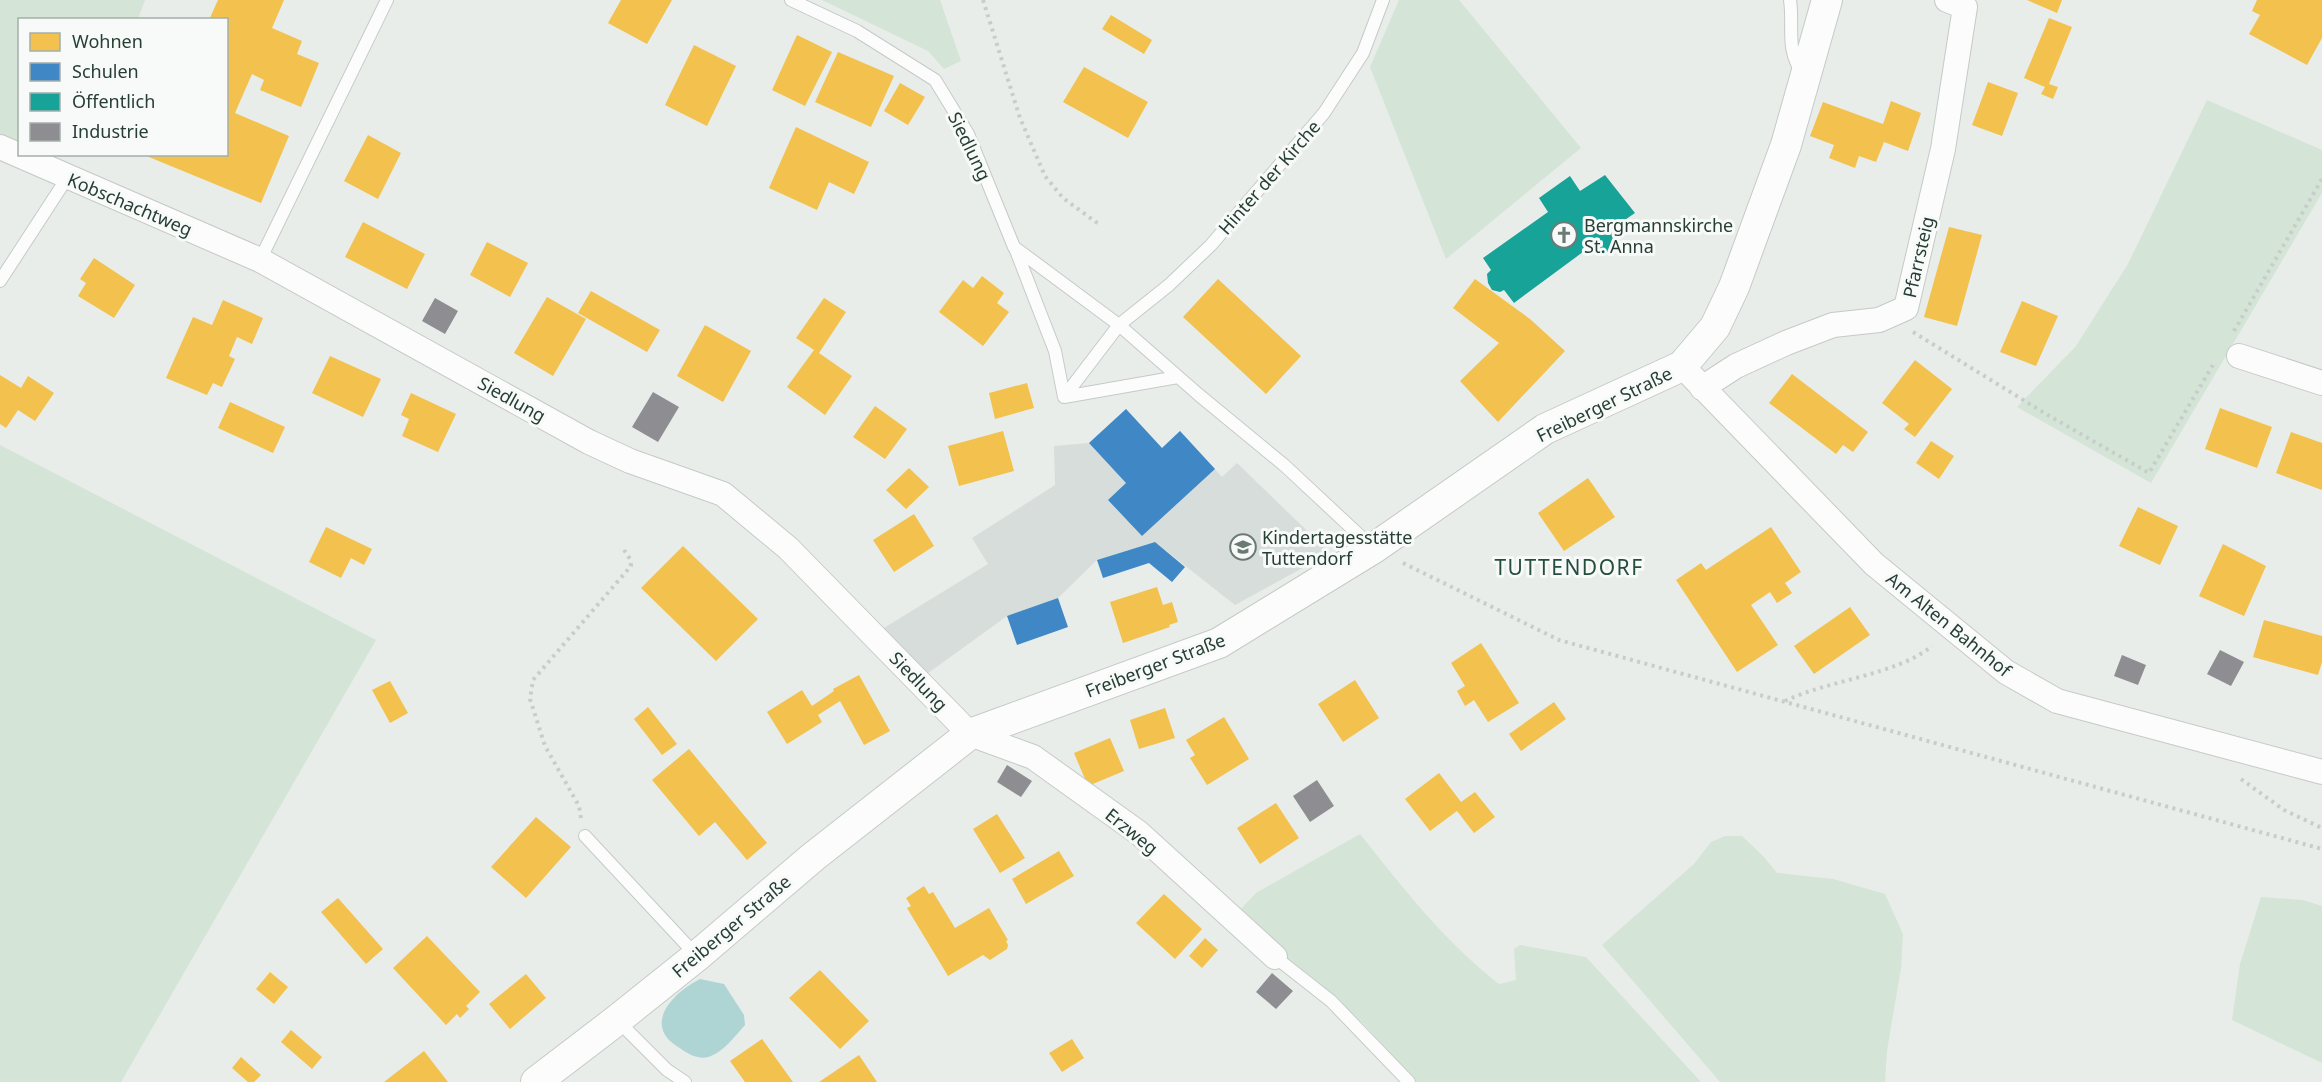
<svg xmlns="http://www.w3.org/2000/svg" width="2322" height="1082" viewBox="0 0 2322 1082" font-family="'Noto Sans',sans-serif">
  <style>
    .built { fill: #d7ddda }
    .green { fill: #d4e4d6 }
    .water { fill: #afd4d4 }
    .homes { fill: #f2c14e }
    .schools { fill: #3f88c5 }
    .public { fill: #17a398 }
    .industry { fill: #8d8d92 }
    .lines { fill: none; stroke-linecap: round; stroke-linejoin: round }
    .service-casing { stroke: #c5cac7; stroke-width: 14 }
    .minor-casing { stroke: #c5cac7; stroke-width: 26 }
    .tertiary-casing { stroke: #c5cac7; stroke-width: 32 }
    .path { stroke: #c7ceca; stroke-width: 4; stroke-dasharray: 3 4.5; stroke-linecap: butt }
    .service { stroke: #fcfcfc; stroke-width: 12 }
    .minor { stroke: #fcfcfc; stroke-width: 24 }
    .tertiary { stroke: #fcfcfc; stroke-width: 30 }
    .labels { text-anchor: middle; dominant-baseline: central; stroke-width: 6; stroke-linejoin: round; paint-order: stroke }
    .street-label { font-size: 18px; fill: #273e35; stroke: #f7faf8 }
    .poi-label { font-size: 18px; fill: #273e35; stroke: #f7faf8; text-anchor: start }
    .quarter-label { font-size: 21px; letter-spacing: 1.5px; fill: #254e3f; stroke: #f7faf8 }
  </style>
  <rect width="100%" height="100%" fill="#e8edea"/>
  <path class="built" d="M1126,409l36,39 18,-17 42,46 15,-14 93,90 -95,52 -80,-63 -58,18 -39,38 -51,18 -83,60 -40,-48 104,-64 -16,-26 83,-53 -1,-39 35,-3z"/>
  <path class="green" d="M0,0h145l-7,19 -118,1 -1,124 -19,-9z
    M822,0h118l21,61 -17,8 -16,-18z
    M1399,0h60l122,148 -135,111 -76,-192z
    M2207,100l115,50v43l-171,290 -134,-76 59,-61 52,-82z
    M0,445l376,195 -255,442h-121z
    M1360,834c43,54 84,107 139,150l17,-4 -2,-31 6,-4 66,12 115,125h-284l-53,-58 -53,-48 -44,-32 -28,-33 17,-18z
    M1725,836h17l21,20 14,17 56,6 52,15 18,40 -2,34 -14,83 -2,31h-165l-118,-137 92,-81 17,-22z
    M2261,897l42,3 19,6v157l-90,-43 8,-56z"/>
  <path class="water" d="M700,979l24,5 20,31 1,10c-10,11 -20,25 -34,31 -9,4 -19,0 -27,-5 -4,-3 -11,-7 -15,-11 -22,-24 11,-51 31,-61z"/>
  <path class="homes" d="M218,0h66l-12,28 30,13 -5,13 22,9 -18,44 -41,-17 4,-10 -12,-6 -17,39 54,23 -28,67 -117,-48 82,-1v-134h-17z
    M621,0h51l-25,44 -39,-21z
    M2027,0h35l-5,13z
    M2257,0h65v38l-15,27 -58,-31 11,-19 -8,-4z
    M1111,15l41,25 -8,14 -42,-25z
    M2049,18l23,9 -23,57 9,3 -5,12 -12,-5 4,-7 -21,-9z
    M797,35l35,17 -27,54 -33,-16z
    M694,45l42,21 -29,60 -42,-21z
    M838,52l56,24 -23,51 -56,-25z
    M1084,67l64,35 -20,36 -65,-36z
    M1988,82l30,11 -16,43 -30,-11z
    M900,83l25,14 -17,28 -24,-14z
    M1891,101l30,12 -13,38 -24,-9 -8,20 -17,-6 -4,12 -26,-10 5,-13 -24,-9 13,-34 60,22z
    M796,127l73,35 -15,32 -25,-12 -12,28 -48,-22z
    M368,135l33,18 -23,46 -34,-18z
    M363,222l62,32 -18,35 -62,-32z
    M1949,227l33,8 -25,91 -33,-9z
    M487,242l41,21 -18,34 -40,-22z
    M94,258l41,27 -21,33 -36,-22 8,-13 -6,-4z
    M982,276l22,17 -7,10 12,9 -26,34 -44,-34 24,-32 10,8z
    M1218,279l83,77 -35,38 -83,-77z
    M1475,279l55,40 35,32 -67,71 -38,-41 39,-38 -46,-35z
    M591,291l69,39 -13,22 -69,-39z
    M547,297l39,22 -33,57 -39,-23z
    M824,298l22,14 -27,41 33,23 -27,39 -38,-28 27,-37 -18,-12z
    M223,300l40,18 -11,26 -15,-7 -8,19 6,3 -13,28 -9,-4 -6,12 -41,-17 27,-61 19,8z
    M2022,301l36,15 -22,50 -36,-14z
    M705,325l46,26 -28,51 -46,-26z
    M330,356l51,23 -18,38 -51,-24z
    M1915,360l37,29 -37,48 -11,-8 5,-5 -27,-21z
    M1792,374l76,58 -15,20 -10,-7 -7,9 -67,-51z
    M0,375l21,13 7,-12 26,17 -19,28 -17,-11 -12,18 -6,-4z
    M1027,383l7,25 -39,11 -6,-26z
    M411,393l45,21 -18,38 -36,-16 7,-17 -8,-4z
    M230,402l55,25 -12,26 -55,-25z
    M875,406l32,23 -22,30 -32,-22z
    M2220,408l52,19 -15,41 -52,-19z
    M1003,431l11,40 -55,15 -11,-40z
    M2291,432l31,11v47l-46,-17z
    M1931,441l23,15 -15,23 -23,-16z
    M909,468l20,19 -23,22 -20,-19z
    M1588,478l27,39 -51,34 -26,-38z
    M2138,507l40,19 -18,39 -41,-19z
    M914,514l20,32 -40,26 -21,-32z
    M326,527l46,22 -8,16 -13,-7 -10,20 -32,-16z
    M1771,527l30,45 -16,11 7,10 -15,10 -7,-11 -19,13 27,40 -41,27 -61,-92 25,-17 5,7z
    M2223,544l43,22 -22,50 -45,-20z
    M683,546l75,73 -42,42 -75,-73z
    M1157,587l6,18 9,-3 6,20 -9,3 1,2 -47,16 -13,-41z
    M1850,607l20,28 -56,39 -20,-28z
    M2264,620l58,16v26l-4,13 -65,-18z
    M1481,643l38,60 -31,19 -14,-22 -9,6 -8,-15 8,-5 -14,-23z
    M859,675l31,56 -26,14 -24,-44 -22,14 4,7 -35,22 -20,-32 35,-22 10,16 22,-15 -1,-2z
    M1355,680l24,38 -36,24 -25,-38z
    M390,681l18,32 -18,10 -18,-33z
    M1554,702l12,17 -45,32 -12,-17z
    M648,707l29,37 -15,11 -28,-36z
    M1165,708l10,30 -36,11 -9,-29z
    M1224,717l25,42 -42,26 -17,-27 5,-3 -9,-15z
    M1110,738l14,33 -36,15 -14,-33z
    M689,749l78,94 -20,17 -32,-38 -16,14 -47,-56z
    M1439,773l22,29 14,-10 20,25 -21,16 -17,-22 -27,20 -25,-32z
    M1276,803l23,35 -39,26 -23,-36z
    M997,814l28,44 -25,15 -27,-44z
    M536,817l35,30 -45,51 -35,-31z
    M1059,851l15,25 -48,28 -14,-25z
    M924,886l5,8 4,-2 22,36 34,-20 19,32 -2,1 2,4 -1,4 -17,11 -7,-5 -35,21 -41,-68 4,-2 -5,-8z
    M1164,894l38,35 -27,30 -39,-36z
    M338,898l45,51 -17,15 -45,-52z
    M427,936l53,56 -14,14 3,3 -9,9 -3,-4 -11,11 -53,-57z
    M1205,938l13,12 -16,18 -13,-12z
    M820,970l49,51 -29,28 -51,-51z
    M270,972l18,15 -14,17 -18,-15z
    M526,974l20,24 -36,31 -21,-25z
    M291,1030l31,27 -10,12 -31,-27z
    M762,1039l31,43h-48l-15,-21z
    M1072,1039l12,19 -22,14 -13,-19z
    M424,1051l24,31h-64z
    M859,1055l18,27h-58z
    M241,1057l20,18 -7,7h-6l-16,-14z"/>
  <path class="schools" d="M1126,409l36,39 18,-17 35,38 -73,67 -34,-36 18,-17 -37,-40z
    M1155,542l30,25 -13,15 -23,-19 -46,15 -6,-18z
    M1058,598l10,29 -51,18 -10,-29z"/>
  <path class="public" d="M1605,175l30,38 -25,17 10,13 -16,12 -10,-14 -8,6 1,2 -73,54 -10,-13 -4,2 -8,-2 -4,-7 -1,-9 4,-4 -8,-12 65,-46 -9,-14 31,-22 10,15z"/>
  <path class="industry" d="M435,298l23,13 -13,23 -23,-13z
    M653,392l26,15 -21,35 -26,-15z
    M2220,650l24,12 -13,24 -24,-12z
    M2122,655l24,10 -8,20 -24,-9z
    M1007,765l25,16 -11,16 -24,-15z
    M1317,780l17,26 -24,16 -17,-26z
    M1272,973l21,18 -17,18 -20,-17z"/>
  <g class="lines">
    <g class="service-casing">
      <path id="service" d="M791,0l66,31 78,49 33,54 46,113 105,78 80,70 85,70 88,82
        M1790,0c4,26 -5,51 13,73
        M1015,248l40,103 9,46
        M260,260l127,-260
        M0,281l67,-103
        M1178,377l-114,20 55,-72 50,-40 42,-40 113,-132 39,-60 20,-53
        M585,836l111,119
        M1275,957l56,44 78,81
        M617,1020l50,50 18,12"/>
    </g>
    <g class="minor-casing">
      <path id="minor" d="M0,147l260,113 329,182 41,19 93,33 65,54 182,186 63,23 106,76 136,124
        M2239,356l83,27
        M1682,366l192,198 132,108 51,29 265,71
        M1702,388l34,-22 50,-23 47,-18 46,-5 27,-12 37,-159 22,-142 -18,-7"/>
    </g>
    <g class="tertiary-casing">
      <path id="tertiary" d="M536,1082l81,-62 80,-64 116,-99 157,-123 249,-91 155,-95 171,-119 137,-63 33,-39 19,-40 52,-142 41,-145"/>
    </g>
    <path class="path" d="M983,0l37,118 25,58 18,22 37,27
      M2234,331l88,-152
      M1913,332l133,82 103,59 65,-110
      M1403,563l156,77 763,209
      M1785,701c43,-21 112,-26 147,-55
      M2241,779l43,31 38,18
      M581,818l-2,-12 -34,-60 -15,-47 3,-19 98,-114 -1,-7 -6,-9"/>
    <use href="#service" class="service"/>
    <use href="#minor" class="minor"/>
    <use href="#tertiary" class="tertiary"/>
  </g>
  <defs>
    <g id="church-ring" transform="scale(1.35)"><circle r="9.5" fill="#f7faf8" stroke="#6b7b74" stroke-width="1.5"/><path d="M-1.2-6h2.4v3.5h3.3v2.4h-3.3V6h-2.4V-.1h-3.3v-2.4h3.3Z" fill="#6b7b74"/></g>
    <g id="school-ring" transform="scale(1.35)"><circle r="9.5" fill="#f7faf8" stroke="#6b7b74" stroke-width="1.5"/><path d="M0-5L7-2L0 1L-7-2ZM-4 1L0 2.5L4 1V4Q0 6-4 4Z" fill="#6b7b74"/></g>
  </defs>
  <g fill-rule="evenodd">
    <use href="#church-ring" x="1564" y="235"/>
    <use href="#school-ring" x="1243" y="547"/>
  </g>
  <g class="labels">
    <g class="street-label">
      <text transform="translate(970 146) rotate(64)">Siedlung</text>
      <text transform="translate(1269 177) rotate(-49)">Hinter der Kirche</text>
      <text transform="translate(130 204) rotate(23)">Kobschachtweg</text>
      <text transform="translate(1918 257) rotate(-77)">Pfarrsteig</text>
      <text transform="translate(512 399) rotate(29)">Siedlung</text>
      <text transform="translate(1604 404) rotate(-26)">Freiberger Straße</text>
      <text transform="translate(1949 624) rotate(39)">Am Alten Bahnhof</text>
      <text transform="translate(1155 665) rotate(-21)">Freiberger Straße</text>
      <text transform="translate(919 681) rotate(46)">Siedlung</text>
      <text transform="translate(1132 831) rotate(39)">Erzweg</text>
      <text transform="translate(731 926) rotate(-40)">Freiberger Straße</text>
    </g>
    <g class="poi-label">
      <text x="1584" y="225">Bergmannskirche<tspan x="1584" dy="21">St. Anna</tspan></text>
      <text x="1262" y="537">Kindertagesstätte<tspan x="1262" dy="21">Tuttendorf</tspan></text>
    </g>
    <g class="quarter-label">
      <text x="1569" y="567">TUTTENDORF</text>
    </g>
  </g>
  <rect x="18" y="18" width="210" height="138" fill="#f7faf8" stroke="#a4afaa" stroke-width="1.5"/>
  <rect x="30" y="33" width="30" height="18" fill="#f2c14e" stroke="#a4afaa" stroke-width="1.5"/>
  <text x="72" y="48" font-size="18" fill="#273e35">Wohnen</text>
  <rect x="30" y="63" width="30" height="18" fill="#3f88c5" stroke="#a4afaa" stroke-width="1.5"/>
  <text x="72" y="78" font-size="18" fill="#273e35">Schulen</text>
  <rect x="30" y="93" width="30" height="18" fill="#17a398" stroke="#a4afaa" stroke-width="1.5"/>
  <text x="72" y="108" font-size="18" fill="#273e35">Öffentlich</text>
  <rect x="30" y="123" width="30" height="18" fill="#8d8d92" stroke="#a4afaa" stroke-width="1.5"/>
  <text x="72" y="138" font-size="18" fill="#273e35">Industrie</text>
</svg>
